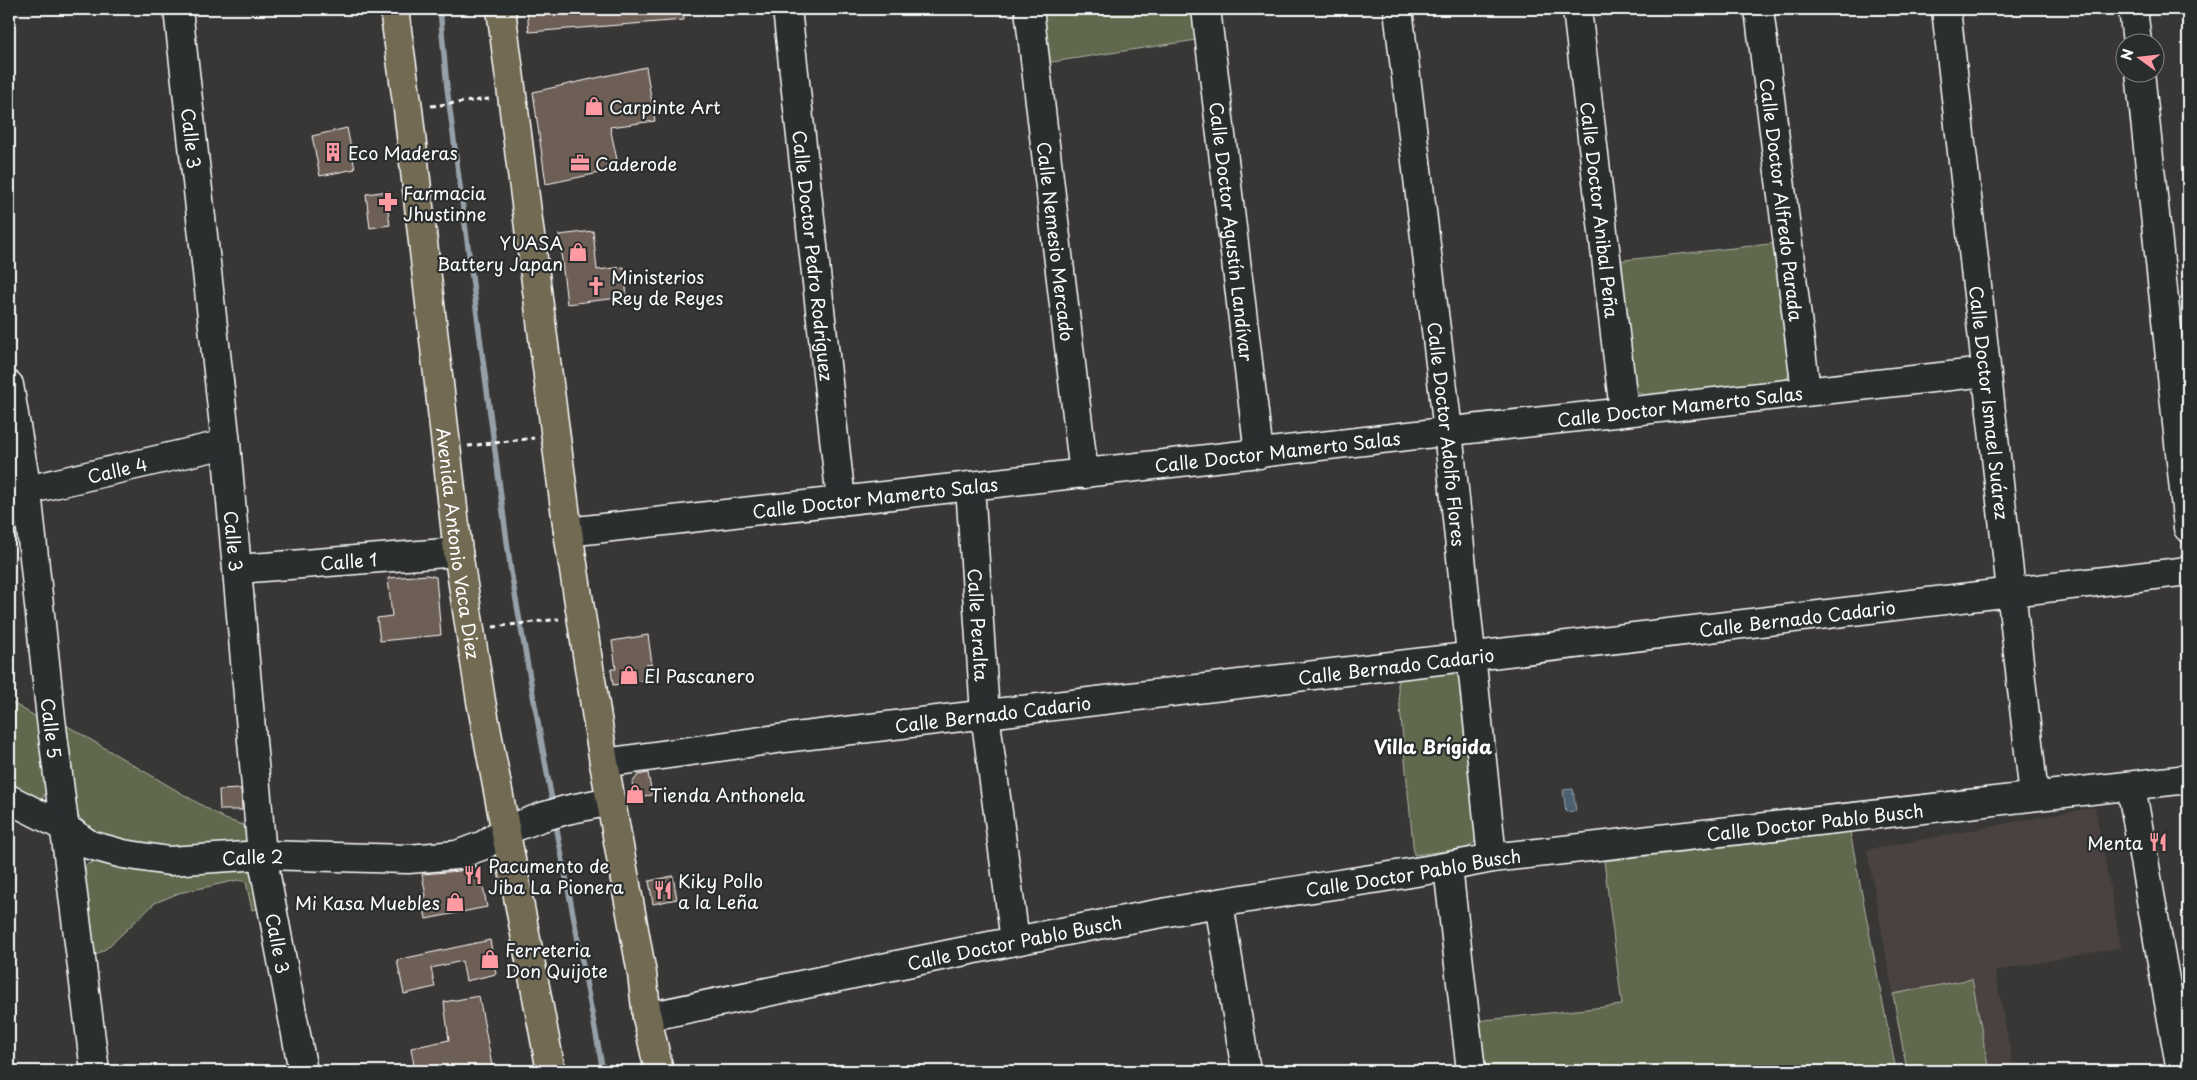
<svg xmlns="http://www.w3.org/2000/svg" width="2197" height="1080" viewBox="0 0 2197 1080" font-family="'Playpen Sans',sans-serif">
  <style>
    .built { fill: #484340 }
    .green { fill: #60674e; stroke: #b0b3a6 }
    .water { fill: #4e6070; stroke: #95a0a9 }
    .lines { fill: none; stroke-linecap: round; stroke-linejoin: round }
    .stream { stroke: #95a0a9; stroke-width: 5.5 }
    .building { fill: #6e5e56; stroke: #fff }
    .minor-casing { stroke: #fff; stroke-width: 31 }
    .highway-casing { stroke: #fff; stroke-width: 31 }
    .path { stroke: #fff; stroke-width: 3; stroke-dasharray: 5 4; stroke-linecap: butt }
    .minor { stroke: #2a2d2e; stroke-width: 28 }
    .highway { stroke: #726b52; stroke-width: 28 }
    .labels { text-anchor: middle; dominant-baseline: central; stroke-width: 4.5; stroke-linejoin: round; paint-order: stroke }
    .poi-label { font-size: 18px; fill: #fff; stroke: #2a2d2e; text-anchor: start }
    .street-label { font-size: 18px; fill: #fff; stroke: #2a2d2e }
    .neighbourhood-label { font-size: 19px; font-weight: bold; fill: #fff; stroke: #2a2d2e }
  </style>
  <rect width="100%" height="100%" fill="#383736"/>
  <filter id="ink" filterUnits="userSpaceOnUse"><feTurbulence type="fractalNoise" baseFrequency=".02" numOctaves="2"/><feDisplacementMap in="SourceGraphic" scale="10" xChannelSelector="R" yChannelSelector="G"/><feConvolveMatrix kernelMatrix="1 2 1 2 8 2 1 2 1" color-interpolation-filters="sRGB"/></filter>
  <g filter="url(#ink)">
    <path class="built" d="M2095,807l26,140 -126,24 19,100h-107l-40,-221z"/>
    <path class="green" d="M1038,9h161l4,30 -158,24z
      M1778,243l15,122 -5,12 -9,9 -128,12 -12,-5 -8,-7 -15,-125z
      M1445,669l10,5 8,9 15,151 -4,9 -7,5 -53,7 -17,-179z
      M9,701l31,18 8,70 -6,10 -5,1 -28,-13z
      M59,721l166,98 21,7 4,4 -4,13 -61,10 -74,-13 -22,-13 -12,-12z
      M1850,832l46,239h-413l-7,-50 146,-16 -18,-144z
      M97,860l151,5 4,6 8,37 -8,2 -6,-28 -8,-2 -59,13 -24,10 -48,45 -20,13 -8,-88 9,-9z
      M1972,979l17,92h-82l-14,-77z"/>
    <path class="water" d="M1573,789l3,22 -10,1 -3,-22z"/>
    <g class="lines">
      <path class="stream" d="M440,9l7,79 64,484 42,234
        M555,820l48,251"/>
    </g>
    <path class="building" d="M527,9h156l1,11 -155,12z
      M646,67l9,54 -45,6 9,42 -73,15 -13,-92z
      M347,128l8,41 -35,7 -8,-40z
      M389,191l3,18 -4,1 2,15 -20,3 -4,-34z
      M593,231l4,39 27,-3 3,30 -60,7 -8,-69z
      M427,575l9,2 5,58 -61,6 -3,-23 15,-2 -4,-38z
      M648,635l4,29 -6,1 2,15 -35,5 -2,-16h5l-4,-28z
      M648,773l4,22 -17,2 -3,-14 6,-8z
      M241,789l1,21h-22l-1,-20z
      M476,865l4,22 3,-1 4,21 -61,12 -4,-22 4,-1 -4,-22 37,-3z
      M673,876l4,23 -24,5 -4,-23z
      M490,940l6,34 -30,7 -4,-20 -31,7 4,19 -31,7 -7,-34z
      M479,996l14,75h-78l-4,-23 38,-8 -5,-38z"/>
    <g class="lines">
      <g class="minor-casing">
        <g id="minor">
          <path id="s1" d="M178,9l48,435 36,411 41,216"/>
          <path id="s2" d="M787,9l54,492"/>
          <path id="s3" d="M1029,9l55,465"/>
          <path id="s4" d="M1206,9l53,445"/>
          <path id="s5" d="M1398,9l50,422 44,427"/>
          <path id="s6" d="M1577,9l47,402"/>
          <path id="s7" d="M1759,9l47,382"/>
          <path id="s8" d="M1946,9l88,787"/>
          <path d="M2133,9l4,33"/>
          <path d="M2140,72l48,456"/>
          <path id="s9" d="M9,385l18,106 24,228 44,352"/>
          <path id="s10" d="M970,486l15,228 30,227"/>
          <path id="s11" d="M10,494l216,-50"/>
          <path id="s12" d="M568,532c473,-54 945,-109 1418,-160"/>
          <path id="s13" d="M238,569l220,-17"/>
          <path id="s14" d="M604,763l173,-24 1411,-168"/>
          <path d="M2131,786l50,285"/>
          <path id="s15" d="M9,799l55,28 26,18 33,9 46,7 93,-6 146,4 49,-4 27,-10 20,-14 38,-14 24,-7 45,-9"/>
          <path d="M1448,867l23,204"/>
          <path d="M1219,903l27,168"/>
          <path id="s16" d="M647,1017c190,-39 380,-81 572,-114 91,-16 182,-26 273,-45l696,-79"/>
        </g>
      </g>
      <g class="highway-casing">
        <g id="highway">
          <path id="s17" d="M394,9l14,100 50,443 23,149 70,370"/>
          <path d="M501,9l67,523 36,231 38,211 5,43 12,54"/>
        </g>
      </g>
      <path class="path" d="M431,106l58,-7
        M468,446l66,-8
        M493,627l66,-8"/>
      <use href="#minor" class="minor"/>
      <use href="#highway" class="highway"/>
    </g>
  </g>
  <defs>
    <g id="shop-bare" transform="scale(1.5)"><path d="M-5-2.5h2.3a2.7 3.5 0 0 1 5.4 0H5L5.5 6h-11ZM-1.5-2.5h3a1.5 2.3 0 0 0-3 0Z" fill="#ff9aa2" stroke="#2a2d2e" stroke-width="2.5" paint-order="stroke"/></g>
    <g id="building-bare" transform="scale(1.5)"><path d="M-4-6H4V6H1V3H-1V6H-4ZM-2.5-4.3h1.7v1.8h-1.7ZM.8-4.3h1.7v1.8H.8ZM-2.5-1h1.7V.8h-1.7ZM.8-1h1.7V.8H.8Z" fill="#ff9aa2" stroke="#2a2d2e" stroke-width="2.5" paint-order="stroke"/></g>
    <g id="office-bare" transform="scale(1.5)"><path d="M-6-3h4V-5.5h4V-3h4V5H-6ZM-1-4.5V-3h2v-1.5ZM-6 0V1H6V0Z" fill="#ff9aa2" stroke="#2a2d2e" stroke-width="2.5" paint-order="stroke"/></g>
    <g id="pharmacy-bare" transform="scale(1.5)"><path d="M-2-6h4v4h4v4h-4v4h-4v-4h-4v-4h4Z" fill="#ff9aa2" stroke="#2a2d2e" stroke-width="2.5" paint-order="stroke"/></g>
    <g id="church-bare" transform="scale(1.5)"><path d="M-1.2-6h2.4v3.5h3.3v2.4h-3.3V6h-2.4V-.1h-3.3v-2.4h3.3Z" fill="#ff9aa2" stroke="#2a2d2e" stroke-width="2.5" paint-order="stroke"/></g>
    <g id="restaurant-bare" transform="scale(1.5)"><path d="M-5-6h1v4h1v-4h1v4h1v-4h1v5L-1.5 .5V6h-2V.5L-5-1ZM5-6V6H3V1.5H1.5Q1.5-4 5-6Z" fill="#ff9aa2" stroke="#2a2d2e" stroke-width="2.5" paint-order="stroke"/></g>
  </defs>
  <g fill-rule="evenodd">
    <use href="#shop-bare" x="594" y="106"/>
    <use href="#building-bare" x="333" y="152"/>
    <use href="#office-bare" x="580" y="163"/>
    <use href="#pharmacy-bare" x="388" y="202"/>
    <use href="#shop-bare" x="578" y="252"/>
    <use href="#church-bare" x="596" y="286"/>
    <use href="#shop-bare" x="629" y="675"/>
    <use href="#shop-bare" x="635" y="794"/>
    <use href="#restaurant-bare" x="2158" y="842"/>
    <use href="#restaurant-bare" x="473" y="875"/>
    <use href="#restaurant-bare" x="663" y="890"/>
    <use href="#shop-bare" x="455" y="902"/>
    <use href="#shop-bare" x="490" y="959"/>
  </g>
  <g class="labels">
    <g class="poi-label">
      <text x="609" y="106">Carpinte Art</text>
      <text x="348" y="152">Eco Maderas</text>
      <text x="595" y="163">Caderode</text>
      <text x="403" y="192">Farmacia<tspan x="403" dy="21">Jhustinne</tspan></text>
      <text x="563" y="242" text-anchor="end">YUASA<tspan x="563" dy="21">Battery Japan</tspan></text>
      <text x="611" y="276">Ministerios<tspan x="611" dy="21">Rey de Reyes</tspan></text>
      <text x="644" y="675">El Pascanero</text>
      <text x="650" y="794">Tienda Anthonela</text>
      <text x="2143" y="842" text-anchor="end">Menta</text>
      <text x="488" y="865">Pacumento de<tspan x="488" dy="21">Jiba La Pionera</tspan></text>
      <text x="678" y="880">Kiky Pollo<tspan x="678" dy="21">a la Leña</tspan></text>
      <text x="440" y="902" text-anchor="end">Mi Kasa Muebles</text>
      <text x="505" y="949">Ferreteria<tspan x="505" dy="21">Don Quijote</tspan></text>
    </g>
    <g class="street-label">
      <text stroke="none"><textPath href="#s1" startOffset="130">Calle 3</textPath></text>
      <text stroke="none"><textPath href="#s7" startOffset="192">Calle Doctor Alfredo Parada</textPath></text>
      <text stroke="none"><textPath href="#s6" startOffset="202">Calle Doctor Anibal Peña</textPath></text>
      <text stroke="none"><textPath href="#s4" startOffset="224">Calle Doctor Agustín Landívar</textPath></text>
      <text stroke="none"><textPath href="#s3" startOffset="234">Calle Nemesio Mercado</textPath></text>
      <text stroke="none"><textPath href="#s2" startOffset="248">Calle Doctor Pedro Rodríguez</textPath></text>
      <text stroke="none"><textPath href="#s8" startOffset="396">Calle Doctor Ismael Suárez</textPath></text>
      <text stroke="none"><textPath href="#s12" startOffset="1119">Calle Doctor Mamerto Salas</textPath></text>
      <text stroke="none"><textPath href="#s5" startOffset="428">Calle Doctor Adolfo Flores</textPath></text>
      <text stroke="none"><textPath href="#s12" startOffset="714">Calle Doctor Mamerto Salas</textPath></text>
      <text stroke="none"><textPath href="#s11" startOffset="110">Calle 4</textPath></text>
      <text stroke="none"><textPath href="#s12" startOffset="309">Calle Doctor Mamerto Salas</textPath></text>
      <text stroke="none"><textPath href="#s1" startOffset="535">Calle 3</textPath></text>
      <text stroke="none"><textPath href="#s17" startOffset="538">Avenida Antonio Vaca Diez</textPath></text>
      <text stroke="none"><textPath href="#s13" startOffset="111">Calle 1</textPath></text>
      <text stroke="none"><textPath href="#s14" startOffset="1202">Calle Bernado Cadario</textPath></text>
      <text stroke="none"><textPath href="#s10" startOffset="139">Calle Peralta</textPath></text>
      <text stroke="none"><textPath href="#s14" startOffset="798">Calle Bernado Cadario</textPath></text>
      <text stroke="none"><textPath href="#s14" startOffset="392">Calle Bernado Cadario</textPath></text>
      <text stroke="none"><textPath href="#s9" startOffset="346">Calle 5</textPath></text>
      <text stroke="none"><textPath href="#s16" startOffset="1185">Calle Doctor Pablo Busch</textPath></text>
      <text stroke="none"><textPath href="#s15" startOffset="258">Calle 2</textPath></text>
      <text stroke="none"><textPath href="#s16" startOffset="780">Calle Doctor Pablo Busch</textPath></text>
      <text stroke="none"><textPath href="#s16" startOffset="375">Calle Doctor Pablo Busch</textPath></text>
      <text stroke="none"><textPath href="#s1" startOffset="940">Calle 3</textPath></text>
    </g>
    <g class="neighbourhood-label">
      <text x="1433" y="746">Villa Brígida</text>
    </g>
  </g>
  <rect width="2197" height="1080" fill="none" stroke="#2a2d2e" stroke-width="30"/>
  <rect x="15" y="15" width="2167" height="1050" fill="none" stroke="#fff" stroke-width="2" filter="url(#ink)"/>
  <g transform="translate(2140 58) rotate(285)"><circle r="24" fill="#2a2d2e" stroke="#7f8182"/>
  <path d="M0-4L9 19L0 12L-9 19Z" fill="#ff9aa2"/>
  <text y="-8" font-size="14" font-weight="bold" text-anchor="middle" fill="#ffffff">N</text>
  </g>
</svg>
